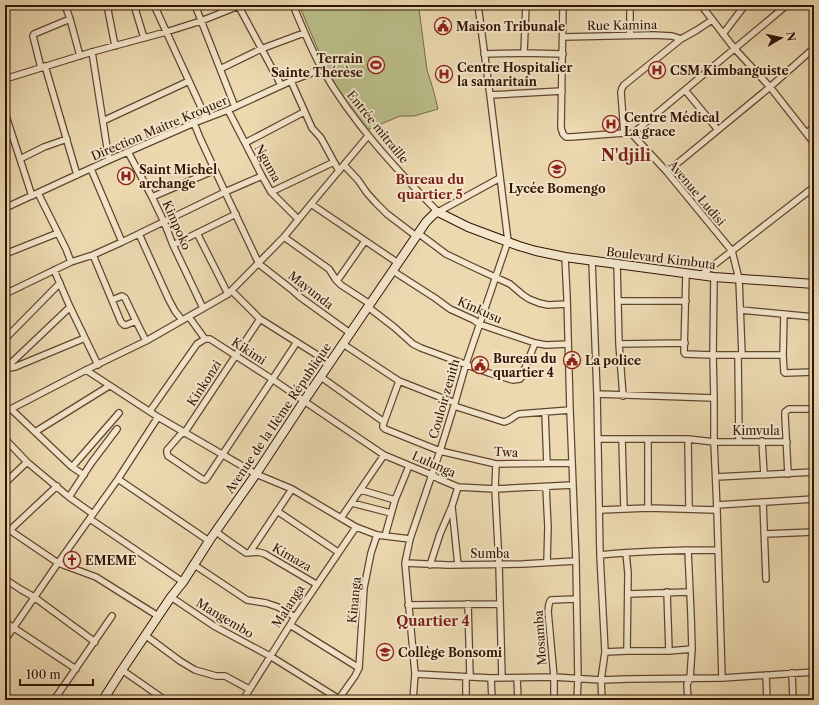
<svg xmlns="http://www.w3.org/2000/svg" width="819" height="705" viewBox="0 0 819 705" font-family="'Libre Caslon Text',serif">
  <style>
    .grass { fill: #babe89; stroke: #766946 }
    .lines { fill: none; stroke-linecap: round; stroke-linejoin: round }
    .street-casing { stroke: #60452e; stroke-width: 8 }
    .secondary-casing { stroke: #321403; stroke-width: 10 }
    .street { stroke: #f3e6cc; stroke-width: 5.5 }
    .secondary { stroke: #f3e6cc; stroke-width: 8 }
    .labels { text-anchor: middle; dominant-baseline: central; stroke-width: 4; stroke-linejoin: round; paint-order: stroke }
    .street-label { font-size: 12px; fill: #321403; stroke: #f3e6cc }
    .poi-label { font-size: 12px; font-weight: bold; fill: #321403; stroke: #f3e6cc; text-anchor: start }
    .neighbourhood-label { font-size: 13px; font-weight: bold; fill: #7a1f14; stroke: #f3e6cc }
    .quarter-label { font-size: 14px; font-weight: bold; fill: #7a1f14; stroke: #f3e6cc }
    .district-label { font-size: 16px; font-weight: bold; fill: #7a1f14; stroke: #f3e6cc }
  </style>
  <rect width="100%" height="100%" fill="#ecd9b0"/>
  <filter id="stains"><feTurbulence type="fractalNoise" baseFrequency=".005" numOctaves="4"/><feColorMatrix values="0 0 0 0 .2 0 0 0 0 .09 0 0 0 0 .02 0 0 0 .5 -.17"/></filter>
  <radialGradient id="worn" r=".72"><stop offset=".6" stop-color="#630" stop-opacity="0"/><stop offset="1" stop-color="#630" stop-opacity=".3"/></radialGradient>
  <path class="grass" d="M299,5h125l-5,4 8,61 6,19 5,20 -24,7h-14l-33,14 -27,-36 -18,-35z"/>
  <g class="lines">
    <g class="street-casing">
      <path id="street" d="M65,5l5,14 10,37
        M107,5l8,41
        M134,5l10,33
        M154,5l52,113
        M195,5l40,102
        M238,5l43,80
        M293,5c9,22 18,44 29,64 31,54 73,99 116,143l62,-34
        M563,5l-2,123 2,6 3,3h5l53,-4 8,1 35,38 65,79 7,28 3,76
        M630,5v30
        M701,5l33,43 36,39 44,56
        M723,34l22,-29
        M563,37l90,-2 19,1 9,3
        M92,52l17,108
        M524,53l2,-48
        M484,54l40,-1 39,1
        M45,66l32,109
        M41,68l-8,-32 1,-2 36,-15
        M220,69l41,-20 43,-16
        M5,79l87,-27 74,-20 35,-11 40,-16
        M291,81l21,47 9,10 18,33
        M685,90l33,40
        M490,95l72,-4
        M228,110l34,66 9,16 27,27
        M5,113l27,83
        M103,121l86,-40
        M194,123l6,15 25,54 34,72 32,25 9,8 50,36
        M624,133l-3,-41 1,-4 2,-3 57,-46 16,-9 15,-10
        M807,133l7,-6
        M632,134l155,-129
        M245,143l59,-31
        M128,152l24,45 12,25 9,23 30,63
        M20,159l24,-12 23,-8
        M344,165l14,15 9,13 9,10 11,11 29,22
        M91,169l31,73
        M667,172l103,-85 44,-39
        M271,192l63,-30
        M38,193l28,56 5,13
        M152,197l63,-27
        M311,204l87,59
        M5,208l104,-48 85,-37 34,-13 63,-29 31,-12
        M197,233l31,61
        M418,233l28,21 25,12 39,18 13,11 6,4 10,4 9,2 19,-1
        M139,234l30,66 6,11 7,9
        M284,237l45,32 7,11 5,5 29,19
        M173,245l63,-31
        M5,254l53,-21
        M93,255l28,67 3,3h2l10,-4 10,20
        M565,257l2,40 3,113 6,151 2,118 -1,21
        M592,261l5,133 3,161 5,97 -4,28 1,20
        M617,264l2,80 4,52
        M54,270l16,37 28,58
        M393,271l42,27 15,11 24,11 5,4 56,19 11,2 22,-1
        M686,274l-2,78 1,2 28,1h70
        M701,275l113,-88
        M714,277l-1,78 1,43v44l3,68 5,168
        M337,281l28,-40
        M232,291l28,28 70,44
        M5,294l66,-32 22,-7 29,-13 103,-50 37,-16
        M112,300l10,-4 3,2 11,23
        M618,301h68
        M368,307l26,20 19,17 8,4 68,25 24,7 7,-1 2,-3 13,-33
        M741,310l73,7
        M784,314l-1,41 1,17 1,1 29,-1
        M189,317l16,22h5l62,40 32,22 80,54 48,20 7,4 19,8 37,2 78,-4
        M260,319l-75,113 -5,3 -13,15v3l1,3 34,23 3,1 2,-2 90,-136
        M5,339l55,-56
        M343,344l56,37 56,22
        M619,344l66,-1
        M738,355l1,86
        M5,364l4,4 6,-1 70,-29
        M7,367l63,-60
        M86,370l72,47 98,57 36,15 64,38 21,8 33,4
        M321,377l63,45
        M399,381l-16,44v2l2,2 55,22 56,13 76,-1
        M597,394l117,4
        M454,406l50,16c6,-1 9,-6 15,-8l51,-4
        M11,409l61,58 12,8
        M150,411l47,-67 8,-5
        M5,412l81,-42 60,-29 82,-47 56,-57 27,-33 57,-68
        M545,412l2,52
        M35,432l74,-46
        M5,439l22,23 42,35 24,17
        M598,439h90l26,3h73
        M622,439l2,70
        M648,439v69
        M688,439l1,70
        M762,441l2,34
        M496,464l-1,25 4,76 3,113
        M72,467l47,-54
        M788,474l-3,-58v-4l4,-3h25
        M716,477l98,-5
        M118,479l91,62
        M5,483l22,-21
        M546,487l2,40 -1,35
        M361,490l34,10
        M69,497l23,-35 25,-33
        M763,502l3,77
        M352,503l39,10
        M717,505l97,-6
        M452,507l6,58
        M600,510l48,-2 69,2
        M277,511l61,41
        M341,518l43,-63
        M90,519l93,63
        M5,527l53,36 38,14 62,39
        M9,531l48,-45
        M215,531l15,11 16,11 12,-1 7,2 51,30
        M813,532l1,25
        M765,534l49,-2
        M385,536l10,-36 14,-34
        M250,552l42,-63
        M626,553l2,20 -1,78
        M600,555c39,-4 78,-5 118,-5
        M405,563l43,2 75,-1 53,-3
        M193,564l54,36 19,3 12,4 17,10
        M430,565l10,-31 12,-28 6,-19
        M5,579l15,10 14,8 61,45
        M667,592l2,59
        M628,594l62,-2
        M171,597l43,29 56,30 69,43
        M468,604l2,73
        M408,605l92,-1
        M5,622l71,47
        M290,625l69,43
        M145,635l35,26 15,9 21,6h9l24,13
        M5,640l53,-77 60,-84 40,-62
        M605,652l22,-1h42l23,-2
        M122,670l43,30
        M792,673l1,27
        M415,674l76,4 63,-1 47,3 27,-1 94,-1 92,-6
        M766,675l1,25
        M466,677v23
        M491,678l1,22
        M517,678l1,22
        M5,695l7,5
        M54,700l58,-84
        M243,700l52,-83 61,-90
        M338,700l17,-24 4,-8 5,-80 7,-35 6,-18
        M413,700l2,-26 -10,-111 5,-24 30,-88 14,-45 12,-42 42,-123 -18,-146 -12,-90
        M554,700v-23l-6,-66c1,-4 0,-8 3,-11l25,-1
        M688,700l-1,-16 3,-5 2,-30 -1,-34 -3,-65"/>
    </g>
    <g class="secondary-casing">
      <path id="secondary" d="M103,700l19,-30 49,-73 12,-15 26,-41 47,-67 48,-73 66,-97 56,-82 9,-9 3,-1 30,15 51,19 17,5 29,6 149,20 100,7"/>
    </g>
    <use href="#street" class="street"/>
    <use href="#secondary" class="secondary"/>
  </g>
  <defs>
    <g id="civic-ring" transform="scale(0.9)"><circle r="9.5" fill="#f3e6cc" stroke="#8f2418" stroke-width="1.5"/><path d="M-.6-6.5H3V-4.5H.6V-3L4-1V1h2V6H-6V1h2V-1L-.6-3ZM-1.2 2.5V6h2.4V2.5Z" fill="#8f2418"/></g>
    <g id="stadium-ring" transform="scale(0.9)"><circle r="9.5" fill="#f3e6cc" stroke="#8f2418" stroke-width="1.5"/><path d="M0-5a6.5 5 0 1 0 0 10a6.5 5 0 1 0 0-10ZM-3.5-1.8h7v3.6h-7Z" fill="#8f2418"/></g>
    <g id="hospital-ring" transform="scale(0.9)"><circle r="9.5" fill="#f3e6cc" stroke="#8f2418" stroke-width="1.5"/><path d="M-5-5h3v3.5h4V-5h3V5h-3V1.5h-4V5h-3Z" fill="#8f2418"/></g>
    <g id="school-ring" transform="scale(0.9)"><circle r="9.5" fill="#f3e6cc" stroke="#8f2418" stroke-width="1.5"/><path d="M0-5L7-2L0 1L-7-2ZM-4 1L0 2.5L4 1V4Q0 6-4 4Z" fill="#8f2418"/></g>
    <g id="church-ring" transform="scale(0.9)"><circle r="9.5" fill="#f3e6cc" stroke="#8f2418" stroke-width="1.5"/><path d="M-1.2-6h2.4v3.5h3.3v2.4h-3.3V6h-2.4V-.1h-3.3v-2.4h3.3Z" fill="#8f2418"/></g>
  </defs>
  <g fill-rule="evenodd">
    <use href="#civic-ring" x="443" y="26"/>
    <use href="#stadium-ring" x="376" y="65"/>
    <use href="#hospital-ring" x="657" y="70"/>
    <use href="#hospital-ring" x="444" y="74"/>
    <use href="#hospital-ring" x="611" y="124"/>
    <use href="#school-ring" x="557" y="169"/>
    <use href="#hospital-ring" x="126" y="176"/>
    <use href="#civic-ring" x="572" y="360"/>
    <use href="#civic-ring" x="480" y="365"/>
    <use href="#church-ring" x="72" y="560"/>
    <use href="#school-ring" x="385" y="652"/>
  </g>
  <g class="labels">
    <g class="street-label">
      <text transform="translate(622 25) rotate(-1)">Rue Kamina</text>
      <text transform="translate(378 127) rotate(51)">Entrée mitraille</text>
      <text transform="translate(159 128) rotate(-23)">Direction Maitre Kroquer</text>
      <text transform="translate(268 163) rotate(61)">Nguma</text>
      <text transform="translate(697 193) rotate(50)">Avenue Ludisi</text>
      <text transform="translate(177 225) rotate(66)">Kimpoko</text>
      <text transform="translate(661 258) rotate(7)">Boulevard Kimbuta</text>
      <text transform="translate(311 290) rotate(38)">Mayunda</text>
      <text transform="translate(480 310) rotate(24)">Kinkusu</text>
      <text transform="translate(249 351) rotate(33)">Kikimi</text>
      <text transform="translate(204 383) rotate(-57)">Kinkonzi</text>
      <text transform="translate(444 399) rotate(-74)">Couloir zenith</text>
      <text transform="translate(278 418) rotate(-56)">Avenue de la IIème République</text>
      <text x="756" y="430">Kimvula</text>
      <text transform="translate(506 452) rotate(3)">Twa</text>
      <text transform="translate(434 464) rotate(24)">Lulunga</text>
      <text x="490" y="553">Sumba</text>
      <text transform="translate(292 557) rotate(30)">Kimaza</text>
      <text transform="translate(354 600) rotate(-84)">Kinanga</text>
      <text transform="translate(288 606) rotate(-57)">Malanga</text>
      <text transform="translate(225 618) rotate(31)">Mangembo</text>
      <text transform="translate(540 638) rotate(-94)">Mosamba</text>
    </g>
    <g class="poi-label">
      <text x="456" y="26">Maison Tribunale</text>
      <text x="363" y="58" text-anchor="end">Terrain<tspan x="363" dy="14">Sainte Thérèse</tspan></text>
      <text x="457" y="67">Centre Hospitalier<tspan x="457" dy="14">la samaritain</tspan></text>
      <text x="670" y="70">CSM Kimbanguiste</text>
      <text x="624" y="117">Centre Médical<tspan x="624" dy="14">La grace</tspan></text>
      <text x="139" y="169">Saint Michel<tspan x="139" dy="14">archange</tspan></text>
      <text x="557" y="188" text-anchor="middle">Lycée Bomengo</text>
      <text x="493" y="358">Bureau du<tspan x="493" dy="14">quartier 4</tspan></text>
      <text x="585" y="360">La police</text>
      <text x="85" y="560">EMEME</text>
      <text x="398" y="652">Collège Bonsomi</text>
    </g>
    <g class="neighbourhood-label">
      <text x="430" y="179">Bureau du<tspan x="430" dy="15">quartier 5</tspan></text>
    </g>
    <g class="quarter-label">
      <text x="433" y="621">Quartier 4</text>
    </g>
    <g class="district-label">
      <text x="626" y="155">N'djili</text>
    </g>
  </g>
  <rect width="819" height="705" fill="none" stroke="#ecd9b0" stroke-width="20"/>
  <rect x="6" y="6" width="807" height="693" fill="none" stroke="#321403" stroke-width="2"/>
  <rect x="10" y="10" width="799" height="685" fill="none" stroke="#321403"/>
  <g transform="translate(781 38) rotate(81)" stroke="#f3e6cc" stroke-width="3" paint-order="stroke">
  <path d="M0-3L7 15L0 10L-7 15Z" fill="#321403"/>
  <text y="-6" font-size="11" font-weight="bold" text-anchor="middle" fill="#321403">N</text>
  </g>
  <path d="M20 679v6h73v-6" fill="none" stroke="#321403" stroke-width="2"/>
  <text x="26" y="679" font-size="12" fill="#321403" stroke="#f3e6cc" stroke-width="3" paint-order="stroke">100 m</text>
  <rect width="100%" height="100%" filter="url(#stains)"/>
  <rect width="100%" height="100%" fill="url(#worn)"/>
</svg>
